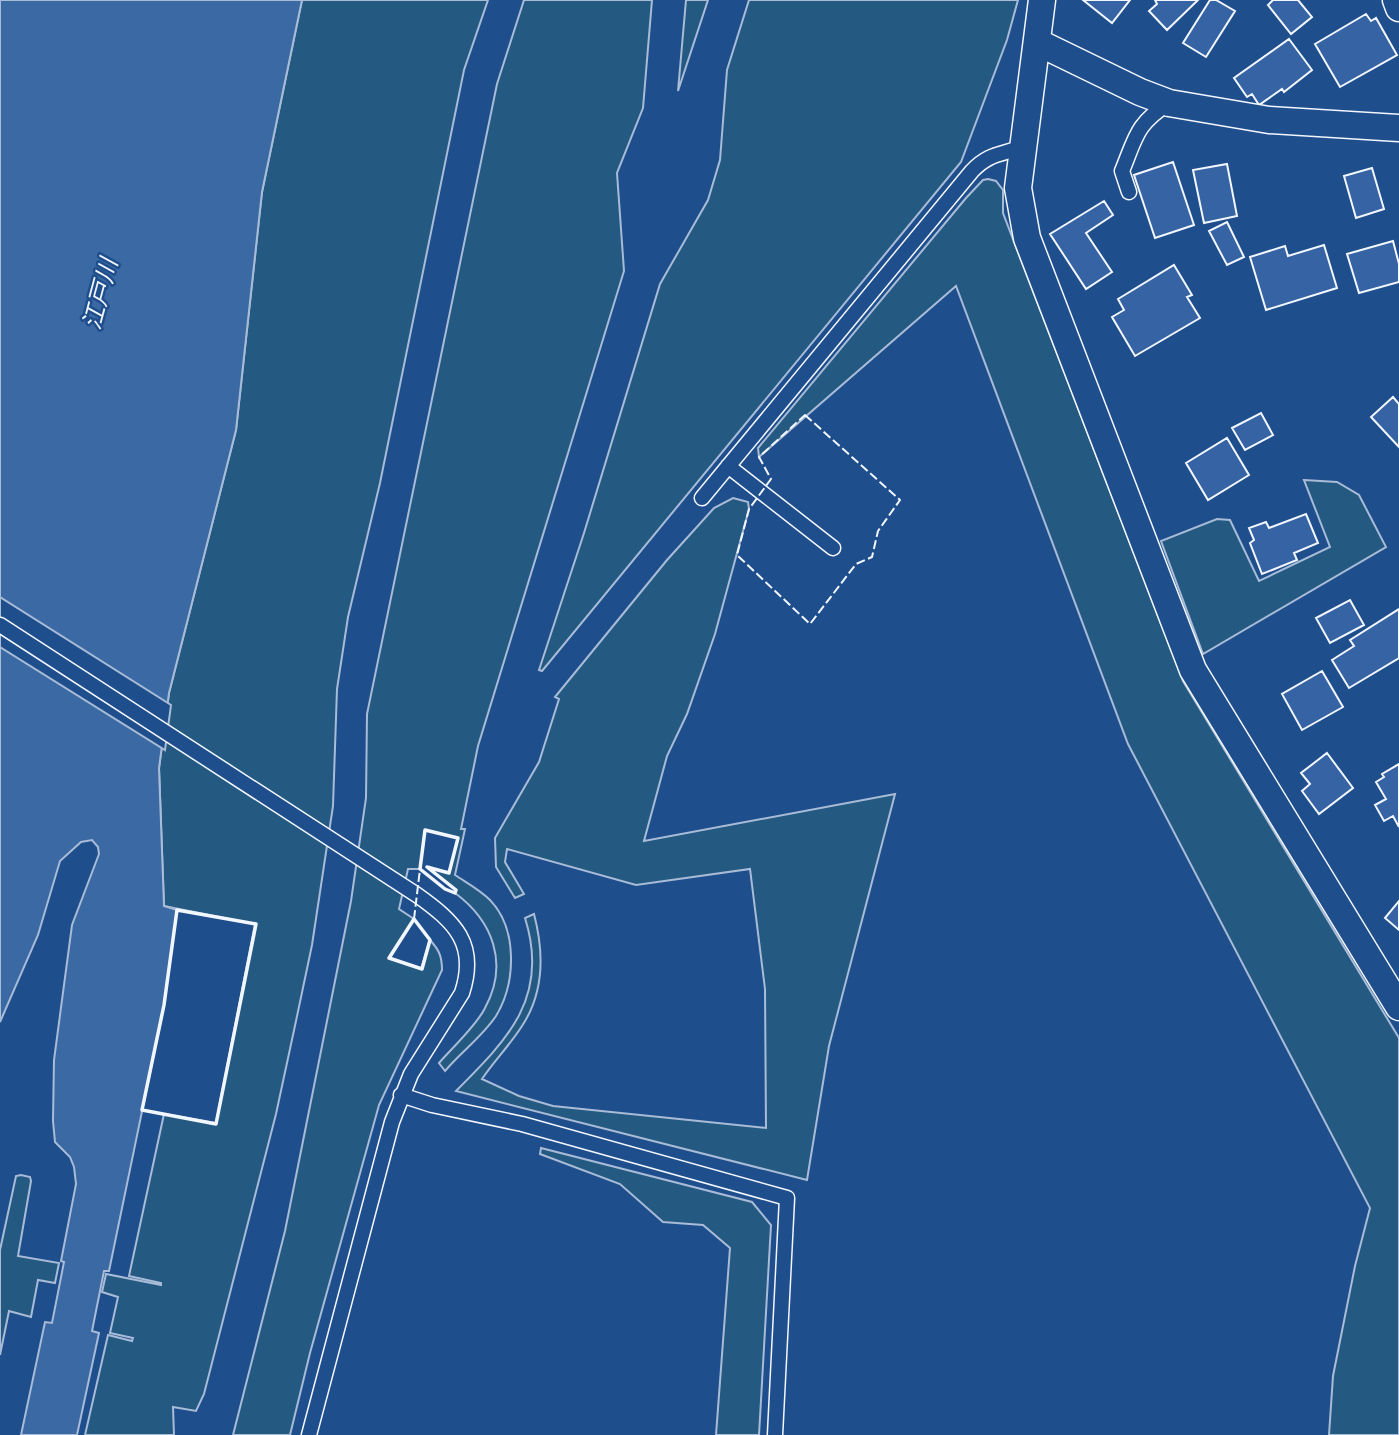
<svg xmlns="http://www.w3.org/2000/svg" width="1399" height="1435" viewBox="0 0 1399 1435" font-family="Inter,'Noto Sans JP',sans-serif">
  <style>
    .green { fill: #245a82; stroke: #a8bbd7; stroke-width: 2 }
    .water { fill: #3b69a3; stroke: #a8bbd7; stroke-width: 2 }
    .pier { fill: #1f4e8c; stroke: #a8bbd7; stroke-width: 2 }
    .building { fill: #3563a3; stroke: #f2f6ff; stroke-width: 2 }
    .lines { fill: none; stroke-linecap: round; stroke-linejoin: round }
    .service-casing { stroke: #f2f6ff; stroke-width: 17 }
    .minor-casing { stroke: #f2f6ff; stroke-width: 29 }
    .service { stroke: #1f4e8c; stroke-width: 14 }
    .minor { stroke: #1f4e8c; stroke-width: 26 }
    .fence { stroke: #f2f6ff; stroke-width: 2; stroke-dasharray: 9 3.5; stroke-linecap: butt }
    .wall { stroke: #f2f6ff; stroke-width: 3.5 }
    .labels { text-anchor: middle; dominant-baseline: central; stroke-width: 5; stroke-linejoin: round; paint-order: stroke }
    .water-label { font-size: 24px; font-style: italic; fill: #f2f6ff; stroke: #1f4e8c }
  </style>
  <rect width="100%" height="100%" fill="#1f4e8c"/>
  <path class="green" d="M302,0h186l-24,70 -84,413 -32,134 -11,72 -4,117 -21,139 -16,76 -20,93 -72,280 -8,17 -23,-4 1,28h-89l23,-100 24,6 1,-3 -23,-5 8,-36 -16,-5 4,-18 55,11v-2l-32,-7 35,-162 52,9 39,-199 -91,-18 -5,-138 10,-75 67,-263 26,-238z
    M524,0h128l-9,108 -26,65 7,98 -146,475 -17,83h4l-10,46c12,8 25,15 35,25 28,29 26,83 6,116 -14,21 -35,36 -51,55l-6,-8c13,-15 38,-38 46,-55 24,-44 8,-87 -30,-115l1,-3 -29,-23 22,6 9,-35 -33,-8 -5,39h-12l-9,40 15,10 -24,39 31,11 9,-29c9,10 12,16 12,30l-63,135 -69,248 -20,82h-57l52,-204 66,-330 15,-103 1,-84 130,-630z
    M686,0h22l-30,91z
    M749,0h269l-11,40 -46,122 -419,509 -3,-1 45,-137 76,-249 48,-84 12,-40 7,-90z
    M988,179l8,2 7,9v23l21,55 159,413 216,357v397h-70l4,-59 22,-110 15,-58 -242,-464 -172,-458 -197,171 -1,-9 208,-250 17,-18z
    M1304,480l33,2 22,13 27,52 -183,107 -42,-113 56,-22 13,1 29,61 71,-34z
    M733,498l15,4 1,7 -34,125 -28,80 -20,42 -23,85 251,-47 -66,252 -22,134 -351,-89c52,-52 94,-94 69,-173l9,-4c10,38 11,77 -12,112 -12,19 -28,35 -40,53l37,17 34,10 213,22 -1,-139 -15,-120 -114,16 -129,-36 -2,13 19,32 -9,4 -19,-31 -1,-29 44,-76 20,-63 -4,-2 112,-137 47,-52z
    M541,1148l211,54 19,23 -12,210h-43l14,-187 -27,-23 -40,-3 -43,-38 -80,-30z
    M21,1175l9,2 1,4 -13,75 41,7 -4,20 -17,-3 -7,37 -22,-6 -9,44v-105l16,-74z"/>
  <path class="water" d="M0,0h302l-40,192 -26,238 -67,263 -10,75 5,138 13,4 -13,95 -55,266h-5l-12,60 7,2 -22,102h-56l24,-113 7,1 12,-61 -3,-1 15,-77 -2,-17 -4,-10 -15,-15 -2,-21 1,-61 18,-135 27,-71 -1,-7 -6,-7 -11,2 -21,19 -22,74 -38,87z"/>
  <path class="pier" d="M0,597l171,108 -6,45 -165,-103z"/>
  <path class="building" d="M1083,0h47l-18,23z
    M1155,0h43l-31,30 -18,-19 8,-7z
    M1210,0h6l19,11 -29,46 -23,-14z
    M1273,0h25l14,17 -21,17 -23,-29z
    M1366,14l5,7 5,-3 21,37 -57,32 -25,-43z
    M1289,39l23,31 -28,22 -2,-3 -23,16 -7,-11 -5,3 -13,-19z
    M1173,162l21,63 -39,13 -21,-63z
    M1227,164l10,52 -33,7 -11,-53z
    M1372,168l12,41 -28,9 -12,-42z
    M1104,201l9,14 -27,18 26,39 -26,17 -36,-55z
    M1227,222l17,35 -17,8 -18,-34z
    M1393,241l6,23v18l-40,11 -12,-39z
    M1324,245l13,43 -71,22 -16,-53 35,-11 3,10z
    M1174,265l18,30 -5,2 13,21 -65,38 -23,-39 12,-7 -6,-11z
    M1393,397l6,7v43l-28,-30z
    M1261,413l12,22 -28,15 -13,-22z
    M1227,438l22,37 -41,25 -22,-37z
    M1306,514l12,29 -24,10 3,7 -35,14 -12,-31 4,-3 -5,-12 17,-6 3,6z
    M1350,600l14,25 -34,18 -14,-25z
    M1399,609v49l-50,30 -17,-28 22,-14 -4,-6z
    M1322,671l21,36 -41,23 -20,-36z
    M1327,753l26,35 -34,26 -17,-23 8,-7 -9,-11z
    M1399,764v63l-6,-11 -9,5 -9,-16 11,-6 -10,-17 8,-5 -2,-3z
    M1399,901v29l-14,-12z"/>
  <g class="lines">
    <g class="service-casing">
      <path id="service" d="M1129,192l-7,-21c14,-34 14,-47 47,-68
        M728,466l105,82
        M702,498l270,-327c17,-18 29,-16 50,-24
        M0,625l417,270c38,27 61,49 45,98l-51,81 -19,48 -83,313
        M401,1095l31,10 90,19 265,74 -12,237"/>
    </g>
    <g class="minor-casing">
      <path id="minor" d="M1042,0l-24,188 9,50 166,432 206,337
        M1396,0l3,8
        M1037,42l103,50 29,11 100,17 130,8"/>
    </g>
    <use href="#service" class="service"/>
    <use href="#minor" class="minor"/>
    <path class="fence" d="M805,415l95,85 -22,31 -6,26 -16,7 -46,60 -73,-69 12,-46 22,-30 -12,-22z
      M414,919l6,-50"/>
    <path class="wall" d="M425,830l33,8 -9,35 -22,-6 29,23 -1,3 -10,-4 -25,-20z
      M177,910l79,14 -40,200 -74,-14 22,-105z
      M414,919l16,21 -8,29 -33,-11z"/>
  </g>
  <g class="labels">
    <g class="water-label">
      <text transform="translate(100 294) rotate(-75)">江戸川</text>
    </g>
  </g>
</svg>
